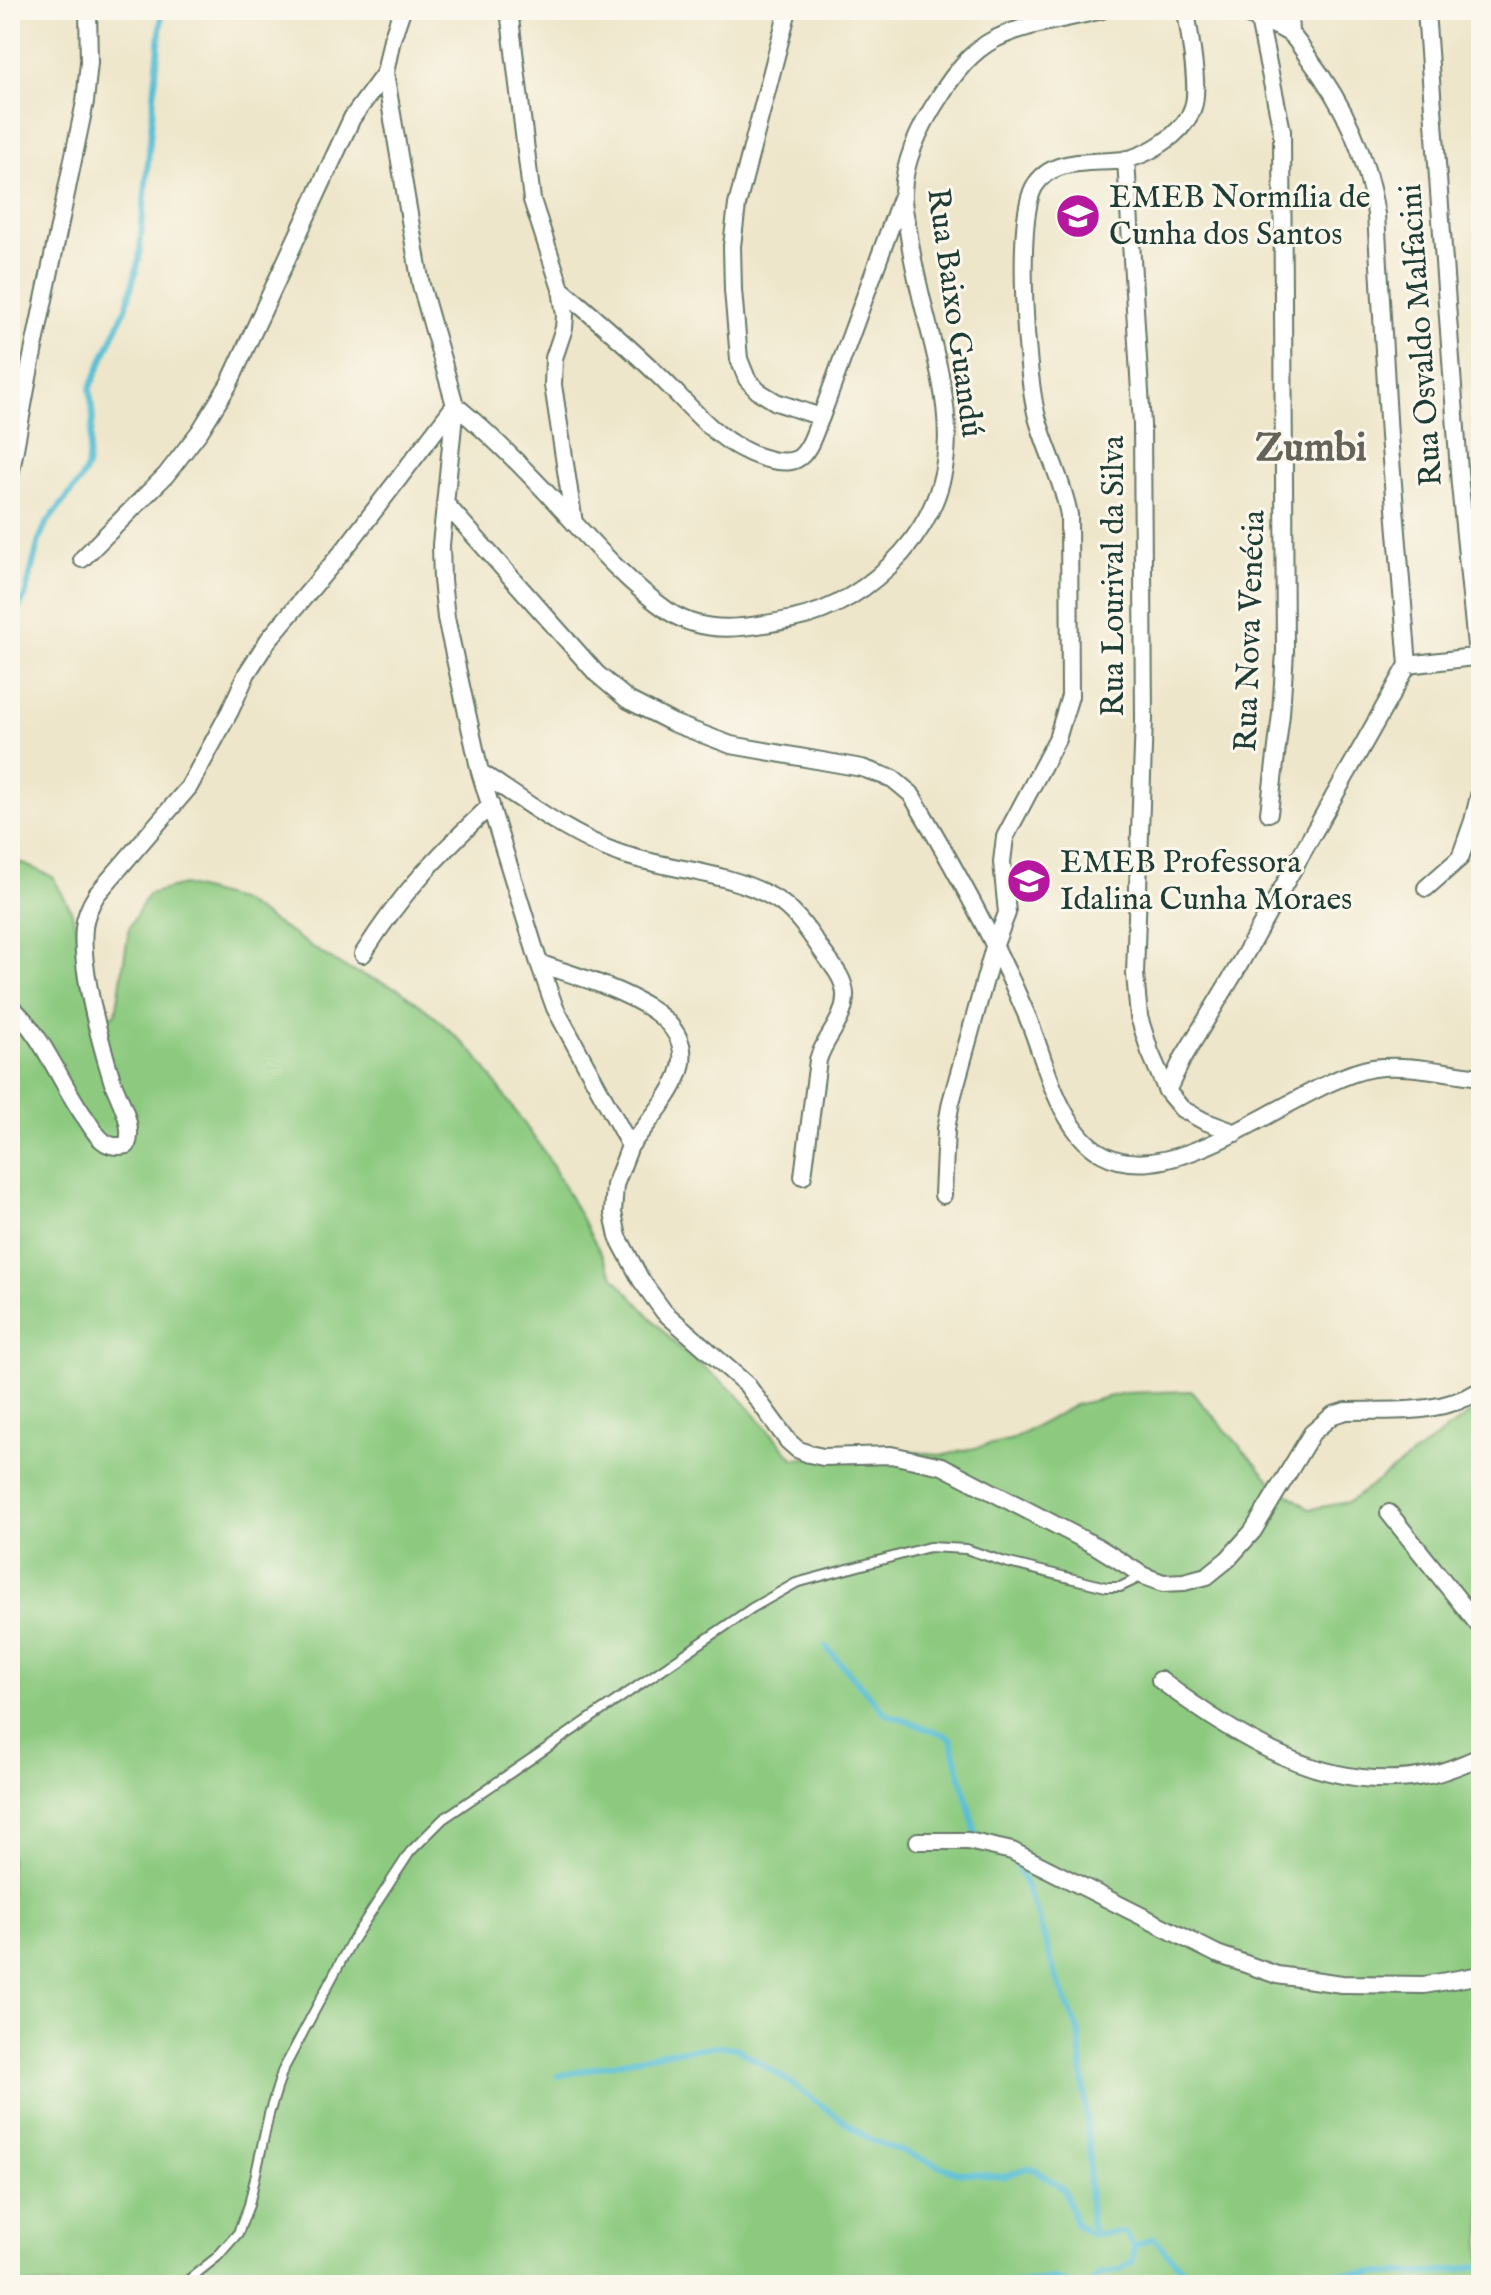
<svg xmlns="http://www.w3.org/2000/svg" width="1491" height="2295" viewBox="0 0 1491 2295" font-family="'IM FELL English',serif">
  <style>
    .green { fill: #8dca80; stroke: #56845a; stroke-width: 2 }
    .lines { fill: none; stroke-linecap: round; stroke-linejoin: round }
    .stream { stroke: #55bdd3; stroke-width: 6 }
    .service-casing { stroke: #677868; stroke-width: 12 }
    .minor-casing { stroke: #677868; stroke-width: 20 }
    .service { stroke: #fff; stroke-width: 8 }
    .minor { stroke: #fff; stroke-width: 16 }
    .labels { text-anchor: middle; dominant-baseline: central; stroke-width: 6; stroke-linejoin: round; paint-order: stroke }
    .poi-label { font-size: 32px; fill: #1f3d34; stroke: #fbf7ec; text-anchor: start }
    .street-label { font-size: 32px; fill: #1f3d34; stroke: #fbf7ec }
    .district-label { font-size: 40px; font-weight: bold; fill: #64635a; stroke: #fbf7ec }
  </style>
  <rect width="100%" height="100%" fill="#fbf7ec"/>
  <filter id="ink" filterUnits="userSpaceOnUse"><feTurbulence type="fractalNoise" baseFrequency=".0125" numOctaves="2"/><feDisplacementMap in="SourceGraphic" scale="16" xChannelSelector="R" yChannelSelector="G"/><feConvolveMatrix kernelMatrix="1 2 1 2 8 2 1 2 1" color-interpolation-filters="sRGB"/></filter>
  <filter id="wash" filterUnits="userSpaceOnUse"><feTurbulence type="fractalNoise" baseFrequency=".006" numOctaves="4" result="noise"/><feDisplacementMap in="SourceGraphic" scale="32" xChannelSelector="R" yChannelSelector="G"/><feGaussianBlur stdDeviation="1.8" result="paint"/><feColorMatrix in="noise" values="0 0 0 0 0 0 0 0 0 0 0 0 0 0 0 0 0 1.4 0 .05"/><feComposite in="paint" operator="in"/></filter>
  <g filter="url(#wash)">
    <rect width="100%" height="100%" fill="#eee6ca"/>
    <path class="green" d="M10,858l43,19 18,33 31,108 14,-4 13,-86 19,-34 35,-9 58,16 104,67 54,21 34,26 42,39 72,102 67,121 64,70 58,46 58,66 98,-9 53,5 68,-16 62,-34 49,-12 67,-2 80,90 38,28 40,-7 132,-97v880h-1471z"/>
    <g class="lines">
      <path class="stream" d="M10,626l15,-30 14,-56 7,-16 34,-43 7,-13 6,-49 -3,-31 37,-83 12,-46 23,-249
        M826,1647l60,67 59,21 6,5 25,94
        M1011,1856l6,9 20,49 16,54 26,65 10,113 1,74 5,14
        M558,2076l111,-24 49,-6 19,2 45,29 87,62 87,33 47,5 24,-9 9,2 28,20 12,34 14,10 35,-2 9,14 -1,15 -12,9 -20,4 -12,11
        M1134,2246l19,-8 44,47
        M1003,2285l51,-6 17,6
        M1221,2285l1,-10 2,-2h210l47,-7"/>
    </g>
  </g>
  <g filter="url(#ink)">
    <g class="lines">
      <g class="service-casing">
        <path id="service" d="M182,2285l35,-28 21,-24 11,-28 20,-91 13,-42 68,-128 60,-92 33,-33 309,-211 44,-25 133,-36 37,2 39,13 101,25h14l23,-11"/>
      </g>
      <g class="minor-casing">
        <path id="minor" d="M402,10l-10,29 -7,34 36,212 34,120 -14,140 1,35 4,38 34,154 59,191 16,45 75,138 -15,39 -2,28 5,24 23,43 23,32 83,73 41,56 9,8 12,5 14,3 68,-2 51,11 154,80 48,30 19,7 21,-1 23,-6 21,-17 25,-28 59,-98 21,-18 13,-4c45,-1 95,4 135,-21
          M509,10l23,190 29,89 4,26 -1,13 -10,30 -1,27 21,138
          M788,10l-51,195 -5,41 1,44 6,69 8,20 11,12 18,11 45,15
          M1231,10c19,6 41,12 58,23 7,5 13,16 19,24 37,49 58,96 68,157l13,222 19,229
          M1289,10l1,24
          M1426,10l34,475 17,171
          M1259,20l23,111 3,520 -4,63 -12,99
          M1126,159l16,266 2,294 -9,255 4,43 11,35 17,39 15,18 22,12 32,12
          M561,289c32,27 65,55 96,85 27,25 53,60 87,76 13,7 39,16 53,9 13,-7 18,-29 24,-42l80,-219
          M10,476l20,-109 55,-265 4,-40 -1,-52
          M445,503l152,171 31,26 45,23 58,22 131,23 31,11 18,15c40,67 82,143 113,215 17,37 25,83 49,117 69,104 218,-45 300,-58 35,-5 72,5 108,9
          M82,559l84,-84 34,-44 29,-47 123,-266 33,-45
          M1408,665l73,-9
          M480,772c43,28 87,62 136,80 51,19 110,18 158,46 20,11 35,34 48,53 9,13 22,26 23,43 1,26 -20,42 -27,66l-15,116
          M1426,888l34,-30 13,-37 8,-33
          M363,954c39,-62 75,-99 128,-149
          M539,963c44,17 165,43 140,111 -10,26 -33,50 -49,72
          M10,1006c33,28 49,75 74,110 6,8 11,19 19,25 7,6 15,6 24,4 8,-20 -8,-45 -15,-65 -12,-39 -32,-112 -28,-152 1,-13 6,-23 13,-34l92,-107 41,-76 17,-38 22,-34 75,-89 111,-145c36,30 70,64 102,99 35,38 68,77 111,107 38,26 83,16 125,8 44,-9 79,-33 109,-66 88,-100 22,-205 7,-317 -2,-14 -7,-29 -6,-43 1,-35 18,-68 37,-97 14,-22 31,-45 55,-57 32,-16 72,-20 107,-29
          M1167,1091l16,-33 52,-86 173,-307
          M943,1195l3,-66 5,-27 43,-155 13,-34 -5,-51 3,-25 52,-98 13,-43 -1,-181c-6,-34 -23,-65 -32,-98 -11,-43 -22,-194 -3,-230 18,-31 59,-23 89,-27 18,-3 35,-13 49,-24 8,-7 18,-18 21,-29 7,-19 -4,-74 -7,-97
          M1389,1513l92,115
          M1160,1680c77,58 168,116 269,95 17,-3 35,-12 52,-18
          M918,1841h50l44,10 205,103 60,21 65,9 82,1 57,-10"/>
      </g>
      <use href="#service" class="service"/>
      <use href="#minor" class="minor"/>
    </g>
  </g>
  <defs>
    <g id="school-disc" transform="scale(2.3)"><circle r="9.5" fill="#b5179e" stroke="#fbf7ec"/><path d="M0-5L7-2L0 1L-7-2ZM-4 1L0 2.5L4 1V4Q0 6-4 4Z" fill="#fff"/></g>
  </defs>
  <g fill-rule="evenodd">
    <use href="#school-disc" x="1078" y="216"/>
    <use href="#school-disc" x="1029" y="881"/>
  </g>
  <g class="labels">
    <g class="poi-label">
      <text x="1109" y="198">EMEB Normília de<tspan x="1109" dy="37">Cunha dos Santos</tspan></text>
      <text x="1060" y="863">EMEB Professora<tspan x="1060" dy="37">Idalina Cunha Moraes</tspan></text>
    </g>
    <g class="street-label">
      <text transform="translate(954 313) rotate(82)">Rua Baixo Guandú</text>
      <text transform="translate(1422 335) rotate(-94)">Rua Osvaldo Malfacini</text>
      <text transform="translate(1114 576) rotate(-90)">Rua Lourival da Silva</text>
      <text transform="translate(1251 631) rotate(-88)">Rua Nova Venécia</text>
    </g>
    <g class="district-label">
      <text x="1311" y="449">Zumbi</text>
    </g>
  </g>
  <rect width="1491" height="2295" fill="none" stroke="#fbf7ec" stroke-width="40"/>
</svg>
